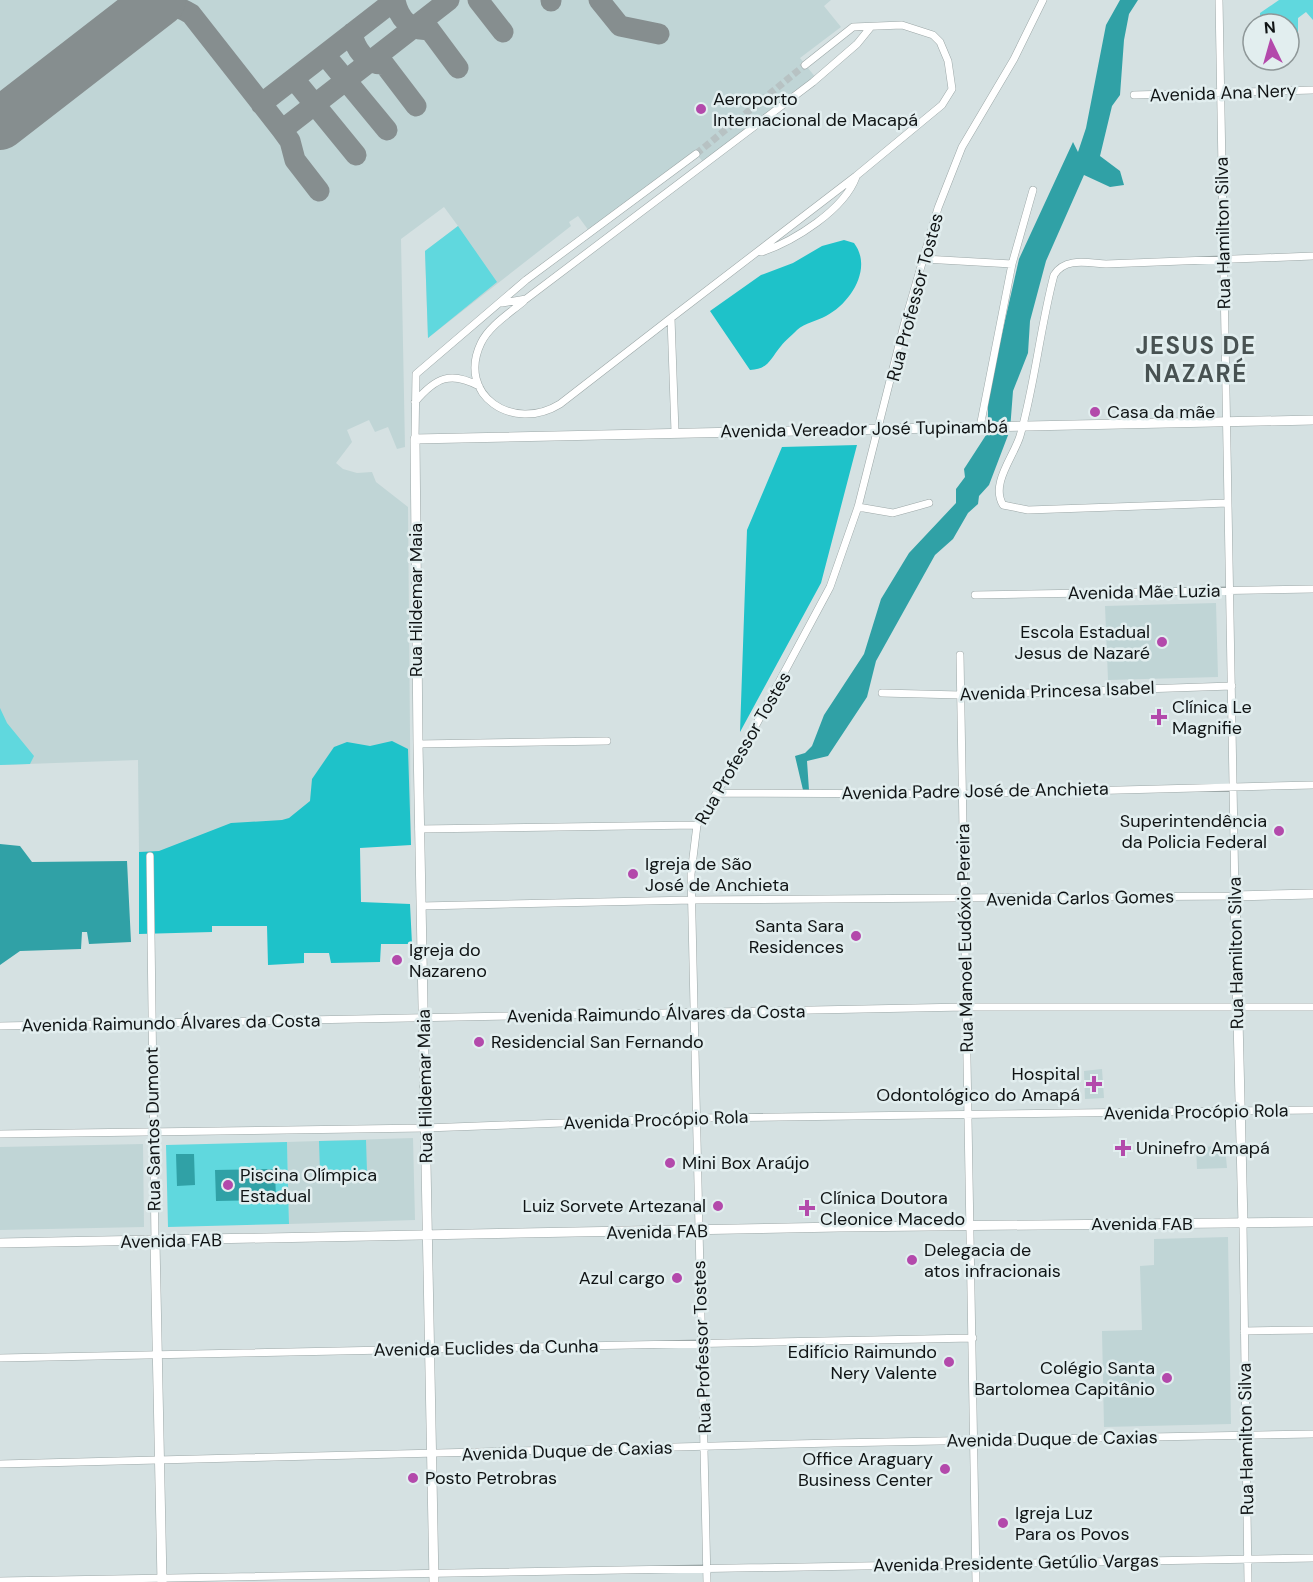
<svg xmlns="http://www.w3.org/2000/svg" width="1313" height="1582" viewBox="0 0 1313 1582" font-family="'DM Sans',sans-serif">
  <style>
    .built { fill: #c0d5d6 }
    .green { fill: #60d8de }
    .forest { fill: #1ec2c9 }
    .water { fill: #30a1a6 }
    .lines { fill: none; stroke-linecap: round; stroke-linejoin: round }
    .taxiway { stroke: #868e8f; stroke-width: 21 }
    .runway { stroke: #868e8f; stroke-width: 52 }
    .street-tunnel { stroke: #b7c2c3; stroke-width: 7; stroke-dasharray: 7 3.5; stroke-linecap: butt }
    .street-casing { stroke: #9ca7a7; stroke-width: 8 }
    .secondary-casing { stroke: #9ca7a7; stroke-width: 10 }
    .street { stroke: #fff; stroke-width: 7 }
    .secondary { stroke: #fff; stroke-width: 9 }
    .poi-dot { fill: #b349ab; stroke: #e2eeef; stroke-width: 2 }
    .labels { text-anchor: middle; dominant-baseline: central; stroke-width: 5; stroke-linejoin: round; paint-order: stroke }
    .street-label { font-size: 18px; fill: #101415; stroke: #e2eeef }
    .poi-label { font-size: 18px; fill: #101415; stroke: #e2eeef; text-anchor: start }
    .district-label { font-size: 24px; font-weight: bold; letter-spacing: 1.5px; fill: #485252; stroke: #e2eeef }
  </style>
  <rect width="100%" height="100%" fill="#d5e1e2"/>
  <path class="built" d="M0,0h831l-7,6 17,21 -41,31 16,20 -112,85 -10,-12 -105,80 -11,-15 -9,6 2,4 -143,112 -3,-87 33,-25 -14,-19 -43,32 4,208 -8,2 -9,-22 -13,5 -6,-12 -22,10 5,12 -16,21 7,6 14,4 15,-1 4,10 32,25 3,338 -272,7 -1,-92 -138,5z
    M1216,603l2,74 -110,3 -3,-74z
    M1102,1069l2,29 -19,1 -1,-28z
    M413,1138l2,82 -126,4 -2,-82z
    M143,1144l1,83 -144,3v-83z
    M1225,1146l2,22 -30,1 -1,-22z
    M1228,1237l3,187 -127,3 -2,-96 40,-1 -2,-64 14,-1v-26z"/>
  <path class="green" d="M1279,0h34v20l-7,-8 -8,6v25h-9v-19h-29v-11z
    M458,226l39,56 -69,56 -3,-87z
    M0,708l7,15 27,33 -4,8 -30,1z
    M366,1140l1,32 -47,1 -1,-32z
    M287,1142l2,82 -121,3 -2,-82z"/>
  <path class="forest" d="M844,240l10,3c19,25 -3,60 -28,73 -9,5 -21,7 -29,14 -5,5 -12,11 -16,16 -11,13 -12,23 -31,24l-40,-59 51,-36 32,-12 29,-17z
    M857,445l-36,138 -81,149 7,-202 35,-83z
    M392,741l16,8 3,96 -51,3 1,54 49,2 2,40h-31l-1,18 -49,1 -2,-10h-25v10l-36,2 -1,-39h-55v6l-73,2v-82l20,-1 72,-28 51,-3 7,-2 21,-17 2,-22 22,-32 13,-5 23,4z"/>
  <path class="water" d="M1120,0h18l-9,14 -5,26 -4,55 -8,11 -12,50 20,15 4,14 -14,2 -26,-12 -38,86 -16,60 -2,32 -15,38 -3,39 -21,55 -10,11 -1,8 -10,9 -15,26 -18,16 -59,106 -9,36 -39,59 -21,5 2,29h-6l-8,-34 10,-3 7,-7 12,-31 40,-61 17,-55 28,-46 47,-50v-14l9,-12 -1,-8 24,-37v-37l31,-136 54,-117 5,10 8,-24 20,-103z
    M0,844l20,2 12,16 95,-1 4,81 -42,2 -2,-12h-5l-1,17 -61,2 -20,14z
    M176,1154h18l1,31 -18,1z
    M275,1169l1,31 -60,1 -1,-31z"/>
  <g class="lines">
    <path class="taxiway" d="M478,0l25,32
      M551,0v1
      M599,0l21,26 39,8
      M146,11c17,-8 29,-7 45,3l91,116 8,11 5,19 24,31
      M352,33c3,16 14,32 32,31l32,42
      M325,55l62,75
      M289,82l9,2 58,71
      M261,104l134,-104c3,17 15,32 34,29l29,39
      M282,130l167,-130"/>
    <path class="runway" d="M0,124l160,-124"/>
    <path class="street-tunnel" d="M696,154l109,-89"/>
    <g class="street-casing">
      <path id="street" d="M1134,95l179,-5
        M762,252c32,-11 82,-42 94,-75
        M924,259l88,5
        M524,301c-14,12 -35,25 -43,42 -25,52 32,90 79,61l111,-86
        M502,303l24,-4 287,-217 44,-38 13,-16
        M415,402c21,-25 36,-31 64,-16
        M980,427l32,-163 21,-74
        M675,432l-4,-114 185,-142 86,-71 10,-16 -4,-28 -8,-19 -7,-7 -31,-10 -49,2 -48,38
        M415,439l1,-65 110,-94 170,-126
        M1228,503l-200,7 -25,-5c-13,-21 11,-49 17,-69 15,-52 20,-108 34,-161 11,-18 34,-12 52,-11l207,-8
        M858,507l35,6 36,-10
        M975,595l338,-6
        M960,655l16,927
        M882,693l78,2 272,-9
        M418,744l189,-3
        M718,793l245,1 350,-9
        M419,829l278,-4
        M150,856l5,386
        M421,906l272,-6 542,-4 -16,-896
        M0,1026l966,-19h347
        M0,1134l425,-6 272,-10 616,-8
        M1243,1224l5,358
        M1244,1331l69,-1
        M0,1358l973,-20
        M0,1464l834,-21 479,-9
        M0,1581l1313,-23
        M707,1582l-16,-708 6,-49 45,-74 88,-164 28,-80 46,-182 34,-117 24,-61 52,-88 29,-59"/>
    </g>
    <g class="secondary-casing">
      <path id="secondary" d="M1243,1224l-8,-328 78,-2
        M155,1242l7,340
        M0,1243l839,-16 474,-5
        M434,1582l-16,-838 -3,-305 898,-19"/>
    </g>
    <use href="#street" class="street"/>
    <use href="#secondary" class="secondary"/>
  </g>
  <g class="poi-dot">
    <circle cx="701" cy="109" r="6"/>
    <circle cx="1095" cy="412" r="6"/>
    <circle cx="1162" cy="642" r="6"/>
    <path d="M1156 708h6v6h6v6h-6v6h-6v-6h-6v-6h6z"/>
    <circle cx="1279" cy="831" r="6"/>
    <circle cx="633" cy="874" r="6"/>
    <circle cx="856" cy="936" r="6"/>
    <circle cx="397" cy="960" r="6"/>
    <circle cx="479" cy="1042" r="6"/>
    <path d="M1091 1075h6v6h6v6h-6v6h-6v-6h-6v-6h6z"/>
    <path d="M1120 1139h6v6h6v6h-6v6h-6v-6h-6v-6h6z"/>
    <circle cx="670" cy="1163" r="6"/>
    <circle cx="228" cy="1185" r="6"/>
    <circle cx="718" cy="1206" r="6"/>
    <path d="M804 1199h6v6h6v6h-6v6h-6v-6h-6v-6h6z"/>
    <circle cx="912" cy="1260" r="6"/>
    <circle cx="677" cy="1278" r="6"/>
    <circle cx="949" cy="1362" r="6"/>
    <circle cx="1167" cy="1378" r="6"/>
    <circle cx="945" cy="1469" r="6"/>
    <circle cx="413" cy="1478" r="6"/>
    <circle cx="1003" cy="1523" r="6"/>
  </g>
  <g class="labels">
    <g class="street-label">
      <text transform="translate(1223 93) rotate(-2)">Avenida Ana Nery</text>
      <text transform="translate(1223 233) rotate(-91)">Rua Hamilton Silva</text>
      <text transform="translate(915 297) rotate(-75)">Rua Professor Tostes</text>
      <text transform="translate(864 429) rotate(-1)">Avenida Vereador José Tupinambá</text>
      <text transform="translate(1144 592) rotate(-1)">Avenida Mãe Luzia</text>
      <text transform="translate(416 600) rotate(-90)">Rua Hildemar Maia</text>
      <text transform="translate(1057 691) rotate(-2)">Avenida Princesa Isabel</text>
      <text transform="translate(743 748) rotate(-60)">Rua Professor Tostes</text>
      <text transform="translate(975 791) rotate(-1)">Avenida Padre José de Anchieta</text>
      <text transform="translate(1080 898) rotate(-1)">Avenida Carlos Gomes</text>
      <text transform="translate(965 938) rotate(-91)">Rua Manoel Eudóxio Pereira</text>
      <text transform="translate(1236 953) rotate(-91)">Rua Hamilton Silva</text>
      <text transform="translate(656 1014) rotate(-1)">Avenida Raimundo Álvares da Costa</text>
      <text transform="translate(171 1023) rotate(-1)">Avenida Raimundo Álvares da Costa</text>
      <text transform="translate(425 1086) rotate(-91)">Rua Hildemar Maia</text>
      <text transform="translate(1196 1112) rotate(-1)">Avenida Procópio Rola</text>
      <text transform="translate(656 1120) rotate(-2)">Avenida Procópio Rola</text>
      <text transform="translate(153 1129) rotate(-91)">Rua Santos Dumont</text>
      <text x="1142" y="1224">Avenida FAB</text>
      <text transform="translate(657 1232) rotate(-1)">Avenida FAB</text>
      <text transform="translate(171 1241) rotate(-1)">Avenida FAB</text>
      <text transform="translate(702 1347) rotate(-92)">Rua Professor Tostes</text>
      <text transform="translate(486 1348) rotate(-1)">Avenida Euclides da Cunha</text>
      <text transform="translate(1052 1439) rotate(-1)">Avenida Duque de Caxias</text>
      <text transform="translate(1246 1439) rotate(-91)">Rua Hamilton Silva</text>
      <text transform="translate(567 1451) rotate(-2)">Avenida Duque de Caxias</text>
      <text transform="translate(1016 1563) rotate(-1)">Avenida Presidente Getúlio Vargas</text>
    </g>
    <g class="poi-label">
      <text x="713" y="99">Aeroporto<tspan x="713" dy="21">Internacional de Macapá</tspan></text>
      <text x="1107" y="412">Casa da mãe</text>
      <text x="1150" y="632" text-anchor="end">Escola Estadual<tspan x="1150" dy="21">Jesus de Nazaré</tspan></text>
      <text x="1172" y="707">Clínica Le<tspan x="1172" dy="21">Magnifie</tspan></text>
      <text x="1267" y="821" text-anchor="end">Superintendência<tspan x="1267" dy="21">da Policia Federal</tspan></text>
      <text x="645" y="864">Igreja de São<tspan x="645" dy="21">José de Anchieta</tspan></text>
      <text x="844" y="926" text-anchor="end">Santa Sara<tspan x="844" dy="21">Residences</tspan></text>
      <text x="409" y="950">Igreja do<tspan x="409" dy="21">Nazareno</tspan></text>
      <text x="491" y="1042">Residencial San Fernando</text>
      <text x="1080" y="1074" text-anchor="end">Hospital<tspan x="1080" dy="21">Odontológico do Amapá</tspan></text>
      <text x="1136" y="1148">Uninefro Amapá</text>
      <text x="682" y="1163">Mini Box Araújo</text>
      <text x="240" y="1175">Piscina Olímpica<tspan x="240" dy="21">Estadual</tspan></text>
      <text x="820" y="1198">Clínica Doutora<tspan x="820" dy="21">Cleonice Macedo</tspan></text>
      <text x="706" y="1206" text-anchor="end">Luiz Sorvete Artezanal</text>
      <text x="924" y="1250">Delegacia de<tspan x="924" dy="21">atos infracionais</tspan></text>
      <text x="665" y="1278" text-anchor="end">Azul cargo</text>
      <text x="937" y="1352" text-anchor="end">Edifício Raimundo<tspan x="937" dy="21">Nery Valente</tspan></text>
      <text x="1155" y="1368" text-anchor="end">Colégio Santa<tspan x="1155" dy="21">Bartolomea Capitânio</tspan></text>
      <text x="933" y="1459" text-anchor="end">Office Araguary<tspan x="933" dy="21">Business Center</tspan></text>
      <text x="425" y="1478">Posto Petrobras</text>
      <text x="1015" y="1513">Igreja Luz<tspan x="1015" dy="21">Para os Povos</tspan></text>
    </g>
    <g class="district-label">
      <text x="1196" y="345">JESUS DE<tspan x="1196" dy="28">NAZARÉ</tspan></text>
    </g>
  </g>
  <g transform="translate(1271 42) rotate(355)"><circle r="28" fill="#e2eeef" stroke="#8e9798" stroke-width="1.5"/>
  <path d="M0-4.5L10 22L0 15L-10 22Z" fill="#b349ab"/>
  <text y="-9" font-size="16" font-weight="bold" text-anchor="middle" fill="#101415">N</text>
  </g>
</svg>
